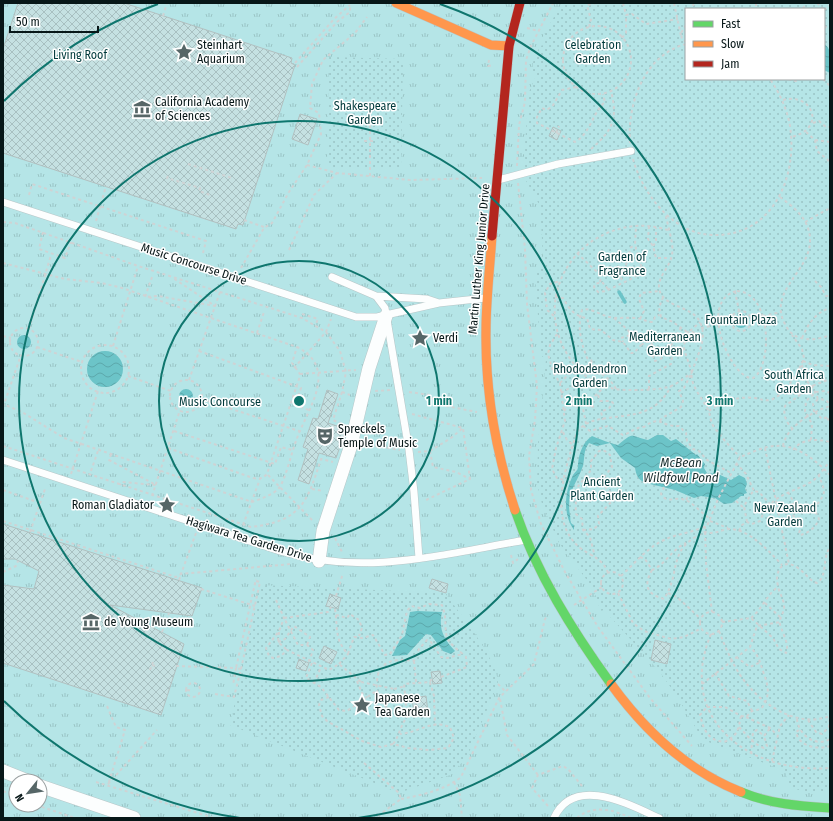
<svg xmlns="http://www.w3.org/2000/svg" width="833" height="821" viewBox="0 0 833 821" font-family="'Fira Sans Condensed',sans-serif">
  <style>
    .grass { fill: url(#grass-tufts); fill-rule: evenodd }
    .garden { fill: url(#garden-dots); fill-rule: evenodd }
    .water { fill: url(#water-waves) }
    .lines { fill: none; stroke-linecap: round; stroke-linejoin: round }
    .stream { stroke: #6cc4c8; stroke-width: 3.5 }
    .building { fill: url(#building-cross-hatch); stroke: #b1c0c0 }
    .lane-casing { stroke: #b8c7c8; stroke-width: 8 }
    .street-casing { stroke: #b8c7c8; stroke-width: 14 }
    .fast-casing { stroke: #b8c7c8; stroke-width: 10 }
    .slow-casing { stroke: #b8c7c8; stroke-width: 10 }
    .jam-casing { stroke: #b8c7c8; stroke-width: 10 }
    .path { stroke: #cfd3d4; stroke-width: 2; stroke-dasharray: 3 3; stroke-linecap: butt }
    .lane { stroke: #fcfefe; stroke-width: 7 }
    .street { stroke: #fcfefe; stroke-width: 13 }
    .fast { stroke: #63d668; stroke-width: 9 }
    .slow { stroke: #ff974d; stroke-width: 9 }
    .jam { stroke: #b3261e; stroke-width: 9 }
    .path-bridge { stroke: #cfd3d4; stroke-width: 2; stroke-dasharray: 3 3; stroke-linecap: butt }
    .ring { fill: none; stroke: #0f766e; stroke-width: 2 }
    .labels { text-anchor: middle; dominant-baseline: central; stroke-width: 3; stroke-linejoin: round; paint-order: stroke }
    .poi-label { font-size: 12px; fill: #071718; stroke: #fff; text-anchor: start }
    .park-label { font-size: 12px; fill: #013a3c; stroke: #fff }
    .street-label { font-size: 12px; fill: #071718; stroke: #fff }
    .water-label { font-size: 13px; font-style: italic; fill: #1a2f30; stroke: #fff }
    .centre { fill: #0f766e; stroke: #fff; stroke-width: 2 }
    .ring-label { font-size: 12px; text-anchor: middle; font-weight: bold; fill: #0f766e; stroke: #fff; stroke-width: 3; stroke-linejoin: round; paint-order: stroke }
  </style>
  <defs>
    <pattern id="grass-tufts" width="24" height="20" patternUnits="userSpaceOnUse"><rect width="24" height="20" fill="#b5e5e7"/><path d="M3 7l-1-3M5 7V3M7 7l1-3M15 17l-1-3M17 17v-4M19 17l1-3" fill="none" stroke="#9ac4c5"/></pattern>
    <pattern id="garden-dots" width="8" height="8" patternUnits="userSpaceOnUse"><rect width="8" height="8" fill="#b5e5e7"/><path d="M2 2h.1M6 6h.1" fill="none" stroke="#9ac4c5" stroke-width="1.8" stroke-linecap="round"/></pattern>
    <pattern id="water-waves" width="16" height="10" patternUnits="userSpaceOnUse"><rect width="16" height="10" fill="#6cc4c8"/><path d="M0 5q4-4 8 0t8 0" fill="none" stroke="#5ca8ab"/></pattern>
    <pattern id="building-cross-hatch" width="8" height="8" patternUnits="userSpaceOnUse"><rect width="8" height="8" fill="#c5e1e2"/><path d="M0 0l8 8M0 8l8-8" fill="none" stroke="#a8c0c1"/></pattern>
  </defs>
  <rect width="100%" height="100%" fill="#e9f8f9"/>
  <path class="grass" d="M3,3h827v815h-827zM686,9h138v70h-138zM16,781h24v24h-24z"/>
  <path class="garden" d="M562,3h268v788l-21,1 -19,-4 -5,-17 -82,-31 -29,-48 -15,-21 -55,-61 -4,1c-2,-12 -6,-22 -16,-30l2,-2 -27,-36 -17,-39 -5,-20 1,-40 8,-85 -5,-4 -6,-78 8,-19 -3,-52 -15,-27 -2,-10 6,-77 7,-16 -3,-2v-12l7,-16 4,-1 -1,-9zM686,9h138v70h-138z
    M329,57l74,2 -2,110 -74,-2z
    M260,585l185,8c15,21 53,66 53,91l-31,73 -17,18 -51,18 -169,-68z"/>
  <path class="water" d="M824,44c9,5 6,19 6,29l-6,-3z
    M734 321a7 7 0 1 1 14 0a7 7 0 1 1-14 0Z
    M17 342a7 7 0 1 1 14 0a7 7 0 1 1-14 0Z
    M87 369a18 18 0 1 1 36 0a18 18 0 1 1-36 0Z
    M179 396a7 7 0 1 1 14 0a7 7 0 1 1-14 0Z
    M657,435h6l8,6 5,-2 20,16 1,-1 8,10 -1,4 3,5 11,1 13,6 8,-5 6,3 2,6 -2,5 2,4 -3,1v2h-3l-9,7 -8,1 -9,-6 -14,-2 -7,2 -19,-8 -25,-6v-3l-6,1c-6,-2 -8,-8 -9,-14l-14,-10 -11,-15 -13,3 -8,-3c-6,8 -4,14 -6,23 -7,19 -17,27 -13,49 1,5 -1,8 4,10v5c-11,-15 -10,-37 -1,-55 1,-2 3,-3 4,-5 1,0 1,-5 1,-6 1,-11 5,-22 14,-28 10,4 17,7 26,9 17,-14 11,-9 30,-5z
    M417,611l25,1c-4,17 2,27 13,39l-4,3 -8,-3 -12,-16 -5,-1 -19,21 -15,1 8,-16 5,-4 5,-24z"/>
  <g class="lines">
    <path class="stream" d="M619,292l6,10"/>
  </g>
  <path class="building" d="M18,3h106l168,55 -1,5 4,2 -52,160 -5,-1 -2,5 -233,-76v-104z
    M300,114l17,5 -9,26 -16,-6z
    M553,127l8,4 -4,9 -8,-4z
    M327,390l11,4 -10,29 18,6 -10,29 -17,-5 -10,31 -11,-4 10,-31 -5,-2 10,-29 5,1z
    M3,524l199,64 -10,28 -82,-11 74,39 -23,71 -158,-52v-78l31,4 5,-18 -24,-12h-12z
    M432,579l16,5 -2,9 -17,-5z
    M330,594l11,4 -3,11 -12,-3z
    M655,640l16,4 -4,20 -16,-4z
    M324,646l13,6 -6,12 -12,-6z
    M299,659l10,4 -3,8 -10,-3z
    M440,671l2,12 -9,1 -2,-12z
    M426,696l2,16 -14,2 -2,-16z"/>
  <g class="lines">
    <g class="lane-casing">
      <path id="lane" d="M498,180l60,-16 73,-13
        M3,202l353,115h21l62,-14 47,-5
        M332,277l44,19 9,12 24,142 5,42 5,66
        M376,296l51,3 12,4
        M3,460l277,91c84,26 163,3 246,-11
        M554,818c20,-44 76,-13 105,0"/>
    </g>
    <g class="street-casing">
      <path id="street" d="M319,561l4,-30 28,-86 18,-77 17,-52
        M3,771l25,10
        M40,786l94,32"/>
    </g>
    <g class="fast-casing">
      <path id="fast" d="M515,510c22,64 57,120 96,174
        M741,792c29,12 58,14 89,16"/>
    </g>
    <g class="slow-casing">
      <path id="slow" d="M396,3l95,42 18,1
        M492,236c-2,31 -6,63 -6,94 -1,62 10,122 29,180
        M611,684c34,47 77,87 130,108"/>
    </g>
    <g class="jam-casing">
      <path id="jam" d="M492,236l17,-190 11,-43"/>
    </g>
    <path class="path" d="M623,3l3,12 6,-1 14,10 32,-5
      M674,3l7,33
      M693,3l1,6
      M756,3v6
      M817,3l6,6
      M803,9l3,-6
      M824,10l6,-5
      M163,16l4,-13
      M686,25l-5,8 1,6 4,3
      M824,26l6,4
      M563 60a34 34 0 1 1 68 0a34 34 0 1 1-68 0Z
      M590,27l-1,-4 2,-3 -4,-15 9,-2
      M527,28l11,3
      M622,38l4,-5v-18
      M830,40v1
      M489,60l-1,6 5,-1
      M295,63l39,-44 16,-14
      M297,67l40,-45 13,-10v-7
      M788,79l8,2 3,-2
      M823,79l7,7
      M576,87l-14,3 -10,17 -6,3 -4,-2 -5,9v6l38,19c16,-9 17,-29 30,-40l-2,-8
      M783,100c30,-8 44,29 8,37
      M813,123l6,-2 7,6h4
      M806,132l9,8 2,11 11,9 2,5
      M556,133l3,-7
      M815,140l15,2
      M364,141h10
      M630,143c-3,-39 14,-88 56,-99
      M591,149c22,-19 27,-30 20,-58
      M633,159c5,18 14,34 26,48 14,16 33,28 55,28 58,1 84,-57 76,-109 -3,-17 -10,-32 -20,-47
      M188,164l44,14
      M307,165l30,8 73,7 72,-2
      M517,166l2,-41 6,-23 1,-42 5,-14 22,-43
      M168,176l-1,2 33,10 -1,3 11,4
      M370,176v-55
      M518,183l7,66 2,55 10,82 -2,34 -6,36 2,34 10,34 24,48 33,55 52,71 42,48
      M29,195l3,-11 174,57 -3,12
      M780,197c15,11 30,23 30,43 1,31 -43,51 -25,84 4,9 11,14 21,15 8,1 17,-1 24,-4
      M666,216c2,12 8,27 6,39 -2,12 -14,21 -13,33 3,20 33,17 41,34 8,17 -3,33 -8,50 -3,13 12,28 16,38 3,6 2,12 6,17 8,11 17,21 26,30
      M244,220l20,7
      M96,221l10,-35
      M3,222l12,1 123,43 164,52 24,14 14,19 6,21 -4,20 8,3
      M805,222l25,-14
      M649,226l-1,13 5,7 3,12h15
      M668,230c-11,-3 -22,-5 -33,-4 -66,6 -104,78 -64,134 15,21 33,30 58,30 12,0 32,0 42,-4 8,-3 14,-9 21,-13
      M43,232l-4,17 26,9 6,-16
      M653,246l3,-4v-14
      M289,250l25,-55 23,-22
      M577,253l20,19 16,3c13,-6 16,-13 17,-27l5,-3
      M3,263l62,16 37,4 20,5 175,59c43,22 10,62 -1,94 -4,10 -11,40 -17,47 -6,7 -19,11 -27,14l-188,-64 -42,-26 -19,-8
      M241,268l23,-40 8,-5 17,-31 18,-27 14,-31 -2,-21 -9,-5 2,-24 11,-24 32,-27 12,-16
      M618,272l5,10
      M152,277l-7,20 13,-1 57,10 -42,-28
      M815,281l6,6 5,9h4
      M600,282l2,-8
      M608,289l-6,-7 -7,2 -1,3 4,5 8,-1 29,-14 6,-11 -6,-21 1,-19
      M735,291l4,20
      M737,291c36,2 35,77 16,87 -21,3 -57,-78 -16,-87z
      M555,297l8,1c6,11 11,18 24,20l3,11 11,1 12,10 10,2 8,11h3l7,-8 -6,-8 -5,-2 -9,3 2,4
      M663,297l-4,11 2,9 12,5 14,10
      M731 321a10 10 0 1 1 20 0a10 10 0 1 1-20 0Z
      M302,314l16,5 -3,7
      M554,316l-7,-6 -2,-17 5,-9 10,-3
      M614,318l14,12 2,4
      M640,319l4,-8 -5,-12 2,-6 19,-2
      M751,319l30,-7
      M701,328l30,-6
      M10 342a14 14 0 1 1 28 0a14 14 0 1 1-28 0Z
      M29,329l22,-74
      M690,331l10,-9
      M257,333l7,-21
      M557,334l-7,11 -2,9 5,18 7,11 5,38 -9,27 -4,21 5,9 7,2
      M3,336l8,2
      M802,338c6,-14 13,-25 28,-30
      M641,345l5,-3h5l3,9 -1,7 2,3c17,-4 15,-21 26,-33
      M81 369a24 24 0 1 1 48 0a24 24 0 1 1-48 0Z
      M113,346l25,-80
      M37,347l45,15
      M199,351l102,37 -6,17 14,5
      M803,361l10,4 17,1
      M802,365l2,14 8,7 6,13
      M294,368l32,-36 5,-13
      M692,373l-8,-24 1,-15 5,-3 13,5
      M300,374l56,-4
      M128,376l43,15
      M189,380l31,-88
      M170 396a16 16 0 1 1 32 0a16 16 0 1 1-32 0Z
      M560,383l16,-16
      M616,389c-6,-13 -20,-15 -25,-29l-4,-2c-6,-16 -10,-31 -5,-48 7,-3 17,4 24,6 10,4 24,0 35,3 4,1 7,3 12,3l2,-5 4,-2
      M649,389v-13l22,-12 1,-7 -4,-3
      M375,391l16,-1
      M342,392l-9,28 11,5
      M409,392l21,3 6,9 41,8
      M561,393l26,-15
      M598,395l2,6h11l2,2 -4,5 -8,4 2,8
      M201,399l98,32
      M592,399l-4,7 4,1 2,-1
      M571,405l11,4
      M3,407l18,-52
      M564,411l10,-12 6,-1
      M709,411c12,-10 30,-15 46,-13 6,1 9,3 15,2 15,-4 29,-29 34,-42l-2,-9 -10,-14
      M814,412l-1,-8 5,-5 8,1 4,5
      M815,412l7,7 8,-3
      M412,414l51,14 7,51 -46,22
      M827,418l3,4
      M660,421l2,-3 19,-11 2,-6 -4,-10 5,-3 7,-14
      M586,424l-5,-26 2,-1 9,2 11,-11
      M583,426l7,5 18,-5 15,9c8,-2 12,-8 21,-8 17,-13 16,0 35,-1l7,7 1,8 6,8 6,2 8,9 24,13
      M793,429c-7,-6 -10,-14 -8,-23l27,-20 18,-7
      M174,431l101,33 6,-17 11,3
      M563,432l4,8 6,5
      M811,440l1,-16 -7,-13 1,-10 10,-9 9,-1 5,2
      M363,444l37,6
      M3,446l248,81c50,-6 56,-24 70,-68l12,3
      M783,446c3,-19 30,-35 47,-40
      M168,448l85,30c7,1 9,1 14,-4l32,-95 1,-5 -8,-11 5,-16
      M765,448l24,116
      M793,450c9,-12 25,-11 37,-8
      M430,451l21,-13 12,-10
      M418,452l12,-1 3,16 23,5 14,7
      M111,454l-2,6 47,25 -34,-3 -2,3
      M736,463l10,11 8,17
      M91,471l8,-23
      M71,474l27,-83
      M268,475l46,47
      M664,487l-3,7c5,9 12,4 20,5 10,0 20,15 30,20
      M312,489l11,2
      M3,490l37,13
      M788,492l5,9v14l8,12 -2,6 1,2c9,-2 16,-8 19,-16l-5,-10c11,-16 13,-14 5,-33
      M152,496l28,-86
      M686,500l2,-4
      M736,501l8,7
      M3,521l173,56 5,-3
      M710,521l18,7
      M747,522l-3,-16 9,-15 6,1 11,12
      M243,525l17,-46
      M705,526l1,37 6,49
      M583,530l11,-1 5,-5 -1,-8 13,-14 -1,-10 -4,-4 -2,-11 8,-10 -2,-12 -5,-4h-6l-8,10v9l-15,19c1,9 -1,16 0,25l6,5 1,11 7,7 4,16 -2,3
      M739,531l3,-6 5,-3 5,2 8,-3c10,-26 29,-27 51,-39 8,-5 13,-14 19,-21
      M30,532l15,-43
      M196,533l-15,41 110,-10
      M335,538l8,16
      M511,555l2,8 5,-4
      M640,557l5,2 7,11c14,-6 19,-20 34,-27
      M652,570c-9,16 -5,24 12,29 18,-28 2,-50 41,-67 9,3 15,-2 24,-3 19,-1 41,23 53,36
      M601 583a11 11 0 1 1 22 0a11 11 0 1 1-22 0Z
      M3,572l13,-6 2,-5
      M608,573c-5,-15 -18,-17 -29,-26 -32,-28 -13,-81 -2,-115 19,-27 72,0 94,-46
      M621,576c14,-13 26,-28 43,-36 14,-7 31,-7 44,-16l10,-25 22,-42c11,-4 24,-11 36,-11 20,-2 41,15 54,29
      M179,580l2,-5
      M201,589l54,17
      M618,593l15,30 11,8 27,8 13,-2 18,-9
      M668,593l9,4 24,22
      M336,596l7,-23
      M276,600l8,18 -5,13 -13,17 3,8 4,2 8,-2 6,-6 42,20 10,-6 22,18
      M765,603l15,14
      M574,605l28,-18
      M335,609c3,19 -1,30 13,45l6,-17 8,1 11,-3 12,20 5,-1 12,-19 5,-24 4,-5 9,2 9,-4 13,1c9,25 -6,29 21,49l-16,4 -6,-1 -10,-15 -4,-2 -8,9 -5,12c-19,-3 -36,-1 -37,21 -1,8 0,14 5,21 6,8 16,10 25,14
      M700 623a11 11 0 1 1 22 0a11 11 0 1 1-22 0Z
      M336,615l11,3 3,-4 9,6 3,8 -3,8
      M751,618c11,-9 17,-25 27,-31
      M722,622l29,-4 22,20 6,11 7,4c4,-9 -4,-20 -6,-29 -1,-7 5,-12 4,-18 0,-7 -5,-13 -6,-20 -4,-15 5,-29 20,-18 6,4 10,10 16,14l3,1c11,-7 5,-25 13,-36
      M719,631c7,18 15,37 27,52 19,24 53,45 84,33
      M162,632l7,-19
      M279,632l-1,10 9,8
      M711,634c-36,86 39,140 119,134
      M278,642l7,-3 9,-13 16,11 -3,8
      M736,657l14,10 11,-5
      M414,661l2,21
      M309,662l4,-12 -6,-5h-9l-14,-27 44,-6 3,-5
      M312,663l-6,15 15,9 18,23 8,1 29,-20
      M339,664l9,-10
      M152,665l4,1
      M176,666l60,2 -3,17
      M241,669l19,-87 -4,-1
      M150,670l3,-8
      M715,673l14,23 18,5 5,10
      M441,677l26,-10 -1,-10 -3,-3
      M357,681l5,12 5,5
      M430,682l4,14 1,28
      M314,683l7,-16
      M186 690a7 7 0 1 1 14 0a7 7 0 1 1-14 0Z
      M498,684l7,7
      M702,684l48,-37 7,-21 23,-4
      M394,689l11,-3
      M187,690l6,1
      M215,694l19,3 7,-28 -5,-1 20,-89
      M329,697l-8,3 -2,5 3,11 5,5 35,20 19,6 12,-3 15,4 21,2 19,-2 6,-10 -4,-11c-19,-8 -32,6 -50,7
      M500,699l7,36 31,40
      M107,706l9,21 9,3 -17,55
      M707,707h18l16,9c-3,14 -3,20 -17,26 -16,-2 -20,-11 -24,-27z
      M741,716l5,1 6,-6 9,-2c9,-12 8,-21 3,-35 -4,-11 -5,-19 -14,-27
      M746,717l24,11 6,6
      M797,719c1,15 18,29 33,20
      M808,720l8,12 6,2 7,-7 1,-11
      M739,727c9,9 14,17 25,21l3,-2 -3,-10
      M799,730l-3,2c3,15 22,18 34,14
      M393,744c7,-9 7,-18 14,-27l-3,-33 26,-2 2,-4
      M751,754l2,-22 4,-2 7,6 6,-8
      M772,761l8,-35 9,-11
      M364,763l35,30 2,6 -26,19
      M96,782l118,36
      M454,782l6,13 2,23
      M108,784l49,-54
      M3,791l13,6
      M401,799c21,-4 44,-9 60,-22l38,-79 35,-34 11,-45 3,-4
      M36,805l39,13
      M548,806l-16,-18 6,-13 25,-9 5,3 14,17
      M577,818c16,-14 37,-8 54,0"/>
    <use href="#lane" class="lane"/>
    <use href="#street" class="street"/>
    <use href="#fast" class="fast"/>
    <use href="#slow" class="slow"/>
    <use href="#jam" class="jam"/>
    <path class="path-bridge" d="M361,682l33,7"/>
  </g>
  <g class="ring">
    <circle cx="299" cy="401" r="140"/>
    <circle cx="299" cy="401" r="280"/>
    <path d="M240 818A421 421 0 0 1 4 701M4 101A421 421 0 0 1 158 4M440 4A421 421 0 0 1 358 818"/>
  </g>
  <defs>
    <g id="sight-bare" transform="scale(1.38)"><path d="M0-6L1.8-2.2L6-1.7L2.9 1.2L3.7 5.4L0 3.3L-3.7 5.4L-2.9 1.2L-6-1.7L-1.8-2.2Z" fill="#566667" stroke="#fff" stroke-width="2.5" paint-order="stroke"/></g>
    <g id="museum-bare" transform="scale(1.38)"><path d="M0-6L6-3V-2H-6V-3ZM-5-1h2V3h-2ZM-1-1h2V3h-2ZM3-1h2V3H3ZM-6 4H6V6H-6Z" fill="#566667" stroke="#fff" stroke-width="2.5" paint-order="stroke"/></g>
    <g id="theatre-bare" transform="scale(1.38)"><path d="M-5-5.5Q0-4 5-5.5V0Q5 5 0 6Q-5 5-5 0ZM-3.3-2.5H-1v1.5H-3.3ZM1-2.5H3.3v1.5H1ZM-2.8 1Q0 5.5 2.8 1Z" fill="#566667" stroke="#fff" stroke-width="2.5" paint-order="stroke"/></g>
  </defs>
  <g fill-rule="evenodd">
    <use href="#sight-bare" x="184" y="52"/>
    <use href="#museum-bare" x="142" y="109"/>
    <use href="#sight-bare" x="420" y="338"/>
    <use href="#theatre-bare" x="325" y="436"/>
    <use href="#sight-bare" x="167" y="505"/>
    <use href="#museum-bare" x="91" y="622"/>
    <use href="#sight-bare" x="362" y="705"/>
  </g>
  <g class="labels">
    <g class="poi-label">
      <text x="197" y="45">Steinhart<tspan x="197" dy="14">Aquarium</tspan></text>
      <text x="155" y="102">California Academy<tspan x="155" dy="14">of Sciences</tspan></text>
      <text x="433" y="338">Verdi</text>
      <text x="338" y="429">Spreckels<tspan x="338" dy="14">Temple of Music</tspan></text>
      <text x="154" y="505" text-anchor="end">Roman Gladiator</text>
      <text x="104" y="622">de Young Museum</text>
      <text x="375" y="698">Japanese<tspan x="375" dy="14">Tea Garden</tspan></text>
    </g>
    <g class="park-label">
      <text x="593" y="45">Celebration<tspan x="593" dy="14">Garden</tspan></text>
      <text x="80" y="55">Living Roof</text>
      <text x="365" y="106">Shakespeare<tspan x="365" dy="14">Garden</tspan></text>
      <text x="622" y="257">Garden of<tspan x="622" dy="14">Fragrance</tspan></text>
      <text x="741" y="320">Fountain Plaza</text>
      <text x="665" y="337">Mediterranean<tspan x="665" dy="14">Garden</tspan></text>
      <text x="590" y="369">Rhododendron<tspan x="590" dy="14">Garden</tspan></text>
      <text x="794" y="375">South Africa<tspan x="794" dy="14">Garden</tspan></text>
      <text x="220" y="402">Music Concourse</text>
      <text x="602" y="482">Ancient<tspan x="602" dy="14">Plant Garden</tspan></text>
      <text x="785" y="508">New Zealand<tspan x="785" dy="14">Garden</tspan></text>
    </g>
    <g class="street-label">
      <text transform="translate(479 259) rotate(-85)">Martin Luther King Junior Drive</text>
      <text transform="translate(194 264) rotate(18)">Music Concourse Drive</text>
      <text transform="translate(249 539) rotate(17)">Hagiwara Tea Garden Drive</text>
    </g>
    <g class="water-label">
      <text x="681" y="462">McBean<tspan x="681" dy="15">Wildfowl Pond</tspan></text>
    </g>
  </g>
  <circle cx="299" cy="401" r="6" class="centre"/>
  <g class="ring-label">
    <text x="439" y="405">1 min</text>
    <text x="579" y="405">2 min</text>
    <text x="720" y="405">3 min</text>
  </g>
  <rect width="833" height="821" fill="none" stroke="#071718" stroke-width="8"/>
  <rect x="685" y="8" width="140" height="72" fill="#ffffff" stroke="#9ca2a3"/>
  <rect x="693" y="21" width="20" height="6" fill="#63d668" stroke="#9ca2a3"/>
  <text x="721" y="28" font-size="12" fill="#071718">Fast</text>
  <rect x="693" y="41" width="20" height="6" fill="#ff974d" stroke="#9ca2a3"/>
  <text x="721" y="48" font-size="12" fill="#071718">Slow</text>
  <rect x="693" y="61" width="20" height="6" fill="#b3261e" stroke="#9ca2a3"/>
  <text x="721" y="68" font-size="12" fill="#071718">Jam</text>
  <g transform="translate(28 793) rotate(240)"><circle r="19" fill="#ffffff" stroke="#9ca2a3"/>
  <path d="M0-3L7 15L0 10L-7 15Z" fill="#566667"/>
  <text y="-6" font-size="11" font-weight="bold" text-anchor="middle" fill="#071718">N</text>
  </g>
  <path d="M10 26v6h88v-6" fill="none" stroke="#071718" stroke-width="2"/>
  <text x="16" y="26" font-size="12" fill="#071718" stroke="#ffffff" stroke-width="3" paint-order="stroke">50 m</text>
</svg>
